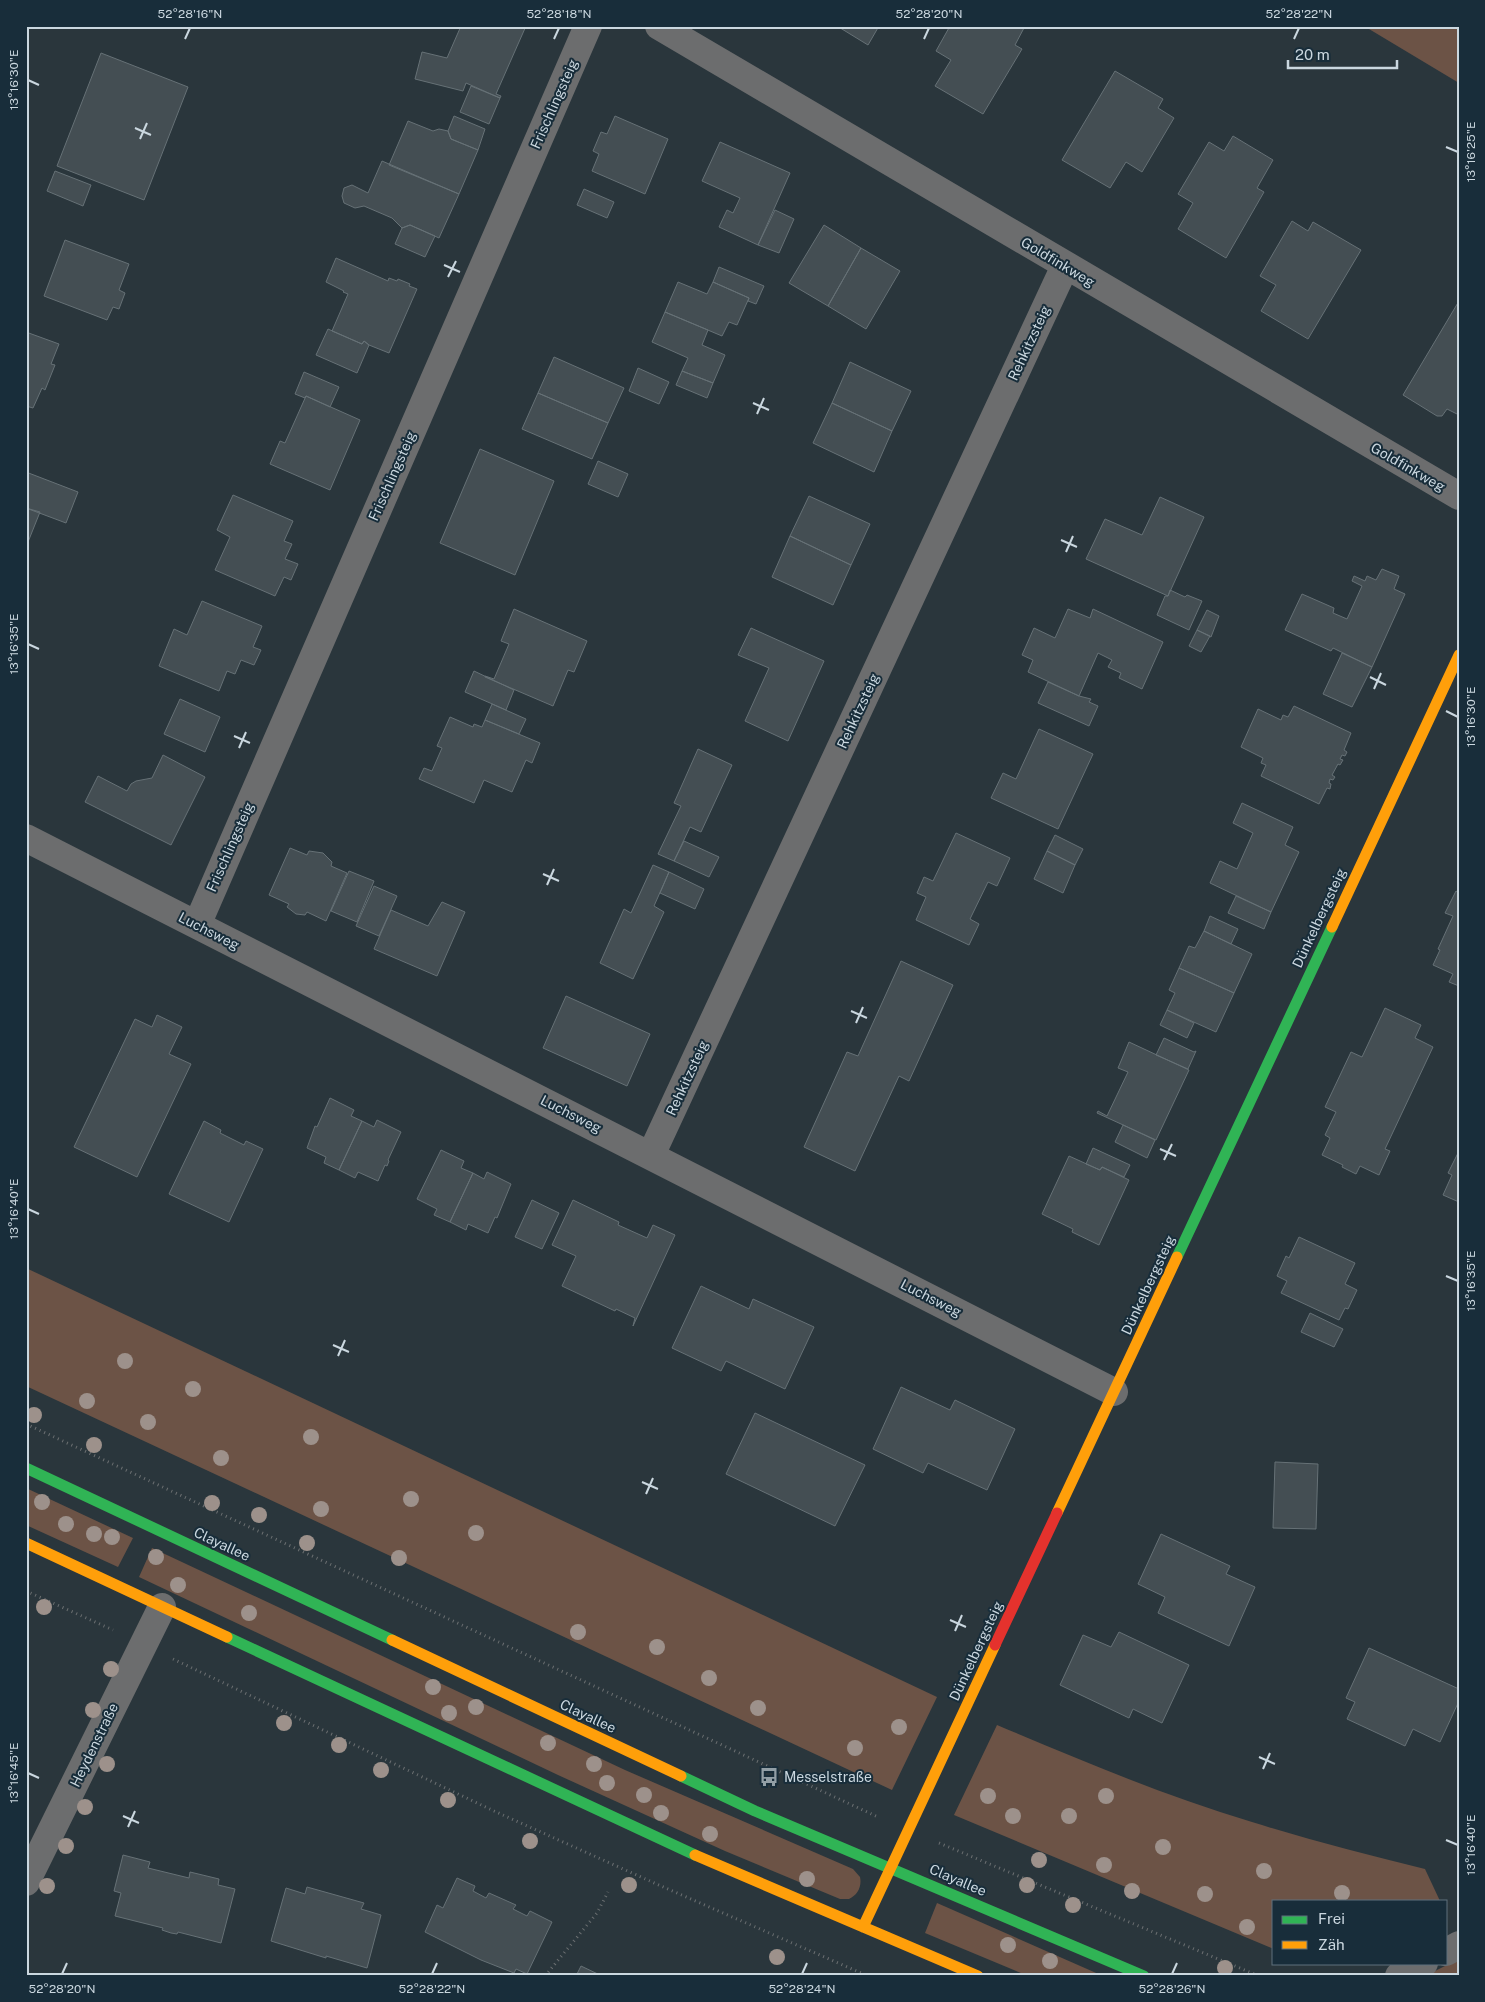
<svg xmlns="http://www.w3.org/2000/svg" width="1485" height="2002" viewBox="0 0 1485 2002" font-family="'Public Sans',sans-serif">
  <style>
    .green { fill: #6c5346 }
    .building { fill: #444e53; stroke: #667176 }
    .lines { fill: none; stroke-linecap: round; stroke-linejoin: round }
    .path { stroke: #6c7072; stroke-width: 3; stroke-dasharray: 1 4; stroke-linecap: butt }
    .street { stroke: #6c6d6e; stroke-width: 28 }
    .fast { stroke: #30b455; stroke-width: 11 }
    .slow { stroke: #ff9f0a; stroke-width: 11 }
    .jam { stroke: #e5322d; stroke-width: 11 }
    .tree { fill: #9d918b }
    .ticks { fill: none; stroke: #cad7df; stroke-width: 2 }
    .labels { text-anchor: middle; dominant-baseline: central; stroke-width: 4; stroke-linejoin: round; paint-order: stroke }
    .street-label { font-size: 14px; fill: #cad7df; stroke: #182d3a }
    .poi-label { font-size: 14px; fill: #cad7df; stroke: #182d3a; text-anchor: start }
    .neatline { fill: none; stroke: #cad7df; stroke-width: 2 }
    .ticks-label { font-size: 12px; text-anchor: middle; fill: #cad7df }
  </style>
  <rect width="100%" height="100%" fill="#2a363c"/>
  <path class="green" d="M1364,26h95v57z
    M26,1268l911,429 -45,93 -866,-404z
    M26,1488l107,50 -15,29 -92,-42z
    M152,1548l473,222 228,99 7,8c2,9 -2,18 -11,22h-9l-115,-48 -167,-76 -419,-198z
    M997,1725c83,35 168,71 255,97 57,18 115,33 173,47l15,32h-166v48l-320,-134z
    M937,1903l166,73h-75l-103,-43z
    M1459,1959v17h-34z"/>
  <path class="building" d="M461,26h65l-30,68 5,2 -1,2 -34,-15 -3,8 -48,-12 7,-27 25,6z
    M837,26h42l-11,19z
    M950,26h75l-10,19 7,4 -39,65 -48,-28 16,-26 -15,-9z
    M101,53l87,34 -44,113 -87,-34z
    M1115,71l48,28 -5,9 16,10 -32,54 -16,-10 -16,26 -48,-28z
    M471,86l29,12 -11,26 -29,-12z
    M454,116l31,13 -7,21 -27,-11 -3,-8z
    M615,116l53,23 -23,55 -53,-23 7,-17 -6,-3 8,-19 6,2z
    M408,121l25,10 6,-2 9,2 3,8 27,11 -19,44 -70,-29z
    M1233,136l40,24 -16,28 7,4 -38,66 -48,-29 15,-26 -15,-9 31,-52 15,9z
    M720,142l70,31 -32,72 -39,-18 8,-17 6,3 7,-15 -38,-17z
    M382,161l77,33 -20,44 -29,-13 -8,3 -10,-10 -28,-12 -9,2 -11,-5 -2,-7 2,-8 8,-3 16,8z
    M55,171l36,14 -8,21 -36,-15z
    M584,189l30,13 -7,16 -30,-13z
    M775,210l19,9 -15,34 -21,-8z
    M1292,221l16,10 5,-9 48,28 -53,89 -47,-28 15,-26 -16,-9z
    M410,225l25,11 -10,21 -30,-13 7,-16z
    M824,225l37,23 -33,58 -39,-23z
    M65,240l64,24 -10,26 6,3 -6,16 -6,-2 -6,13 -63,-24z
    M861,248l39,23 -34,58 -38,-23z
    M336,258l52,23 1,-3 8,3 1,-2 12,5 -1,2 8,3 -28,64 -20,-8 -5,-4 -2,3 -30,-13 16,-37 -5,-2 1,-1 -18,-9z
    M719,267l45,19 -8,18 -8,-3 1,-3 -36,-16z
    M678,282l29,12 6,-12 36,16 -12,27 -8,-3 -7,14 -57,-24z
    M1459,301v114l-12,-6 -5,7h-5l-34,-21z
    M665,312l43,18 -6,15 23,10 -12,28 -31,-12 6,-13 -36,-16z
    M328,329l34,15 2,-3 5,4 -12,28 -41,-18z
    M26,332l33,12 -8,20 4,1 -10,25 -3,-2 -9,20 -7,-2z
    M554,357l70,31 -16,35 -70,-30z
    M850,362l61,29 -19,40 -60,-28z
    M638,368l31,14 -10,22 -30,-13z
    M682,371l31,12 -6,15 -31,-13z
    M304,372l35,15 -9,20 -24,-11 -1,2 -10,-4z
    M538,393l70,30 -16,36 -70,-30z
    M306,396l54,24 -30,70 -60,-26 10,-23 5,2z
    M832,403l60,28 -18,41 -61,-29z
    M480,449l74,32 -39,94 -75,-32z
    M598,461l30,13 -10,23 -30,-13z
    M26,472l52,20 -12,31 -40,-15z
    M233,495l60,26 -9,20 8,3 -7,15 13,5 -7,16 -7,-3 -9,19 -60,-26 15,-33 -13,-7z
    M809,496l61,28 -19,41 -61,-29z
    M1160,497l44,20 -36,79 -82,-37 19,-40 37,16z
    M26,508l14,4 -14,35z
    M790,536l61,29 -18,40 -61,-28z
    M1382,569l17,7 -5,13 11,5 -33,73 -39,-19 -2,3 -46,-21 17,-36 32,14 -1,5 14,6 15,-33 -10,-5 2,-5 11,5 2,-5 9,4z
    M1170,590l15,7 2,-2 15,6 -13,29 -32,-15 8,-19h3z
    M202,601l60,25 -9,21 8,3 -7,15 -13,-5 -6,14 -8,-3 -8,20 -60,-25 15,-37 13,6z
    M514,609l73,32 -13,31 -6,-2 -15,36 -68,-29v-1l9,3 15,-35 -8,-3z
    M1068,609l22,9 3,-9 70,33 -21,47 -23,-11 2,-5 -13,-6 4,-7 -14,-7 -19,43 -51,-24 5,-12 -11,-5 12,-27 21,10z
    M1207,610l12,6 -8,21 -14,-7z
    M751,628l73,33 -36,80 -43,-20 24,-53 -31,-13z
    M1197,630l13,6 -9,16 -12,-6z
    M1342,653l30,14 -20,40 -29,-13z
    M474,671l40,19 -8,20 -41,-18z
    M1048,682l31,14 12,3 -2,3 9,4 -9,20 -51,-23z
    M180,699l40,18 -15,35 -41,-18z
    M492,704l34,15 -7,15 -34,-14z
    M1294,706l57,27 -7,17 3,2 -2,4 -3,-1 -2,4 3,1 -3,5 -2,-1 -6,11 3,2 -2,3 -3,-1 -1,4 2,1 -1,5 -3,-1 -8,16 -58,-28 5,-11 -5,-2 2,-5 -22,-11 17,-38 23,11 2,-5 5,2z
    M450,717l23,10 1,-3 8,3 3,-7 55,23 -8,20 -6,-3 -14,32 -28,-12 -10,23 -55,-24 5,-11 8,3 10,-23 -5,-2z
    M1039,729l54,25 -35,75 -67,-31 12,-25 13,6z
    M698,749l34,16 -31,67 -11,-5 -16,34 -16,-7 23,-48 -7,-3z
    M163,755l42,22 -34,68 -86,-43 13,-26 29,15 4,-7 5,-3 16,-3z
    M1242,803l51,24 -8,18 14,7 -28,60 -61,-29 10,-22 17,8 16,-36 -20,-10z
    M956,833l54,25 -13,28 -9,-4 -18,37 9,5 -10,21 -53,-25 10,-23 -9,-4 7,-16 9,4z
    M1055,835l28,14 -8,16 -28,-14z
    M684,841l35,16 -10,20 -35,-16z
    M290,848l17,7 2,-4 14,2 9,9 -1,4 16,7 -21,48 -19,-9 -2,3 -9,-1 -9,-7 2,-3 -20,-9z
    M1047,851l28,14 -12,28 -29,-14z
    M653,865l16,7 -15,34 10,6 -31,67 -33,-16 24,-54 7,4z
    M349,871l25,10 -17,41 -26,-11z
    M669,872l35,17 -9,20 -35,-16z
    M374,886l23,10 -18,40 -23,-10z
    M1456,891l3,2v93l-10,-4 4,-8 -20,-9 7,-15 -2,-1 15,-33 -8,-3z
    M1236,896l35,16 -7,17 -36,-16z
    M442,902l23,10 -28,64 -63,-27 17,-39 37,16z
    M1210,916l28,13 -7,15 -27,-13z
    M1204,931l48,23 -18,39 -55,-25 10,-22 6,2z
    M901,961l52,24 -44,96 -10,-5 -44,95 -51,-24 43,-95 11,4z
    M1179,968l55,25 -18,39 -49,-22 8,-17 -6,-3z
    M566,996l84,38 -23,52 -84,-38z
    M1385,1008l36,17 -6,13 18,9 -48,102 5,2 -11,24 -19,-9 -4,8 -14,-7 1,-2 -21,-10 8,-17 -5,-3 11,-23 -11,-5 26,-55 11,5z
    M1167,1010l27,13 -7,15 -27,-13z
    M157,1015l25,12 -13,27 22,10 -54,113 -63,-30 61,-128 17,8z
    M1164,1038l30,14 2,-1 -8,18 -32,-14z
    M1129,1042l60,28 -33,70 -59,-27 1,-2 9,5 21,-44 -10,-4z
    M330,1098l24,12 -3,6 11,5 -23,49 -15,-7 2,-6 -19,-9 8,-22 2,1z
    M377,1120l24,12 -13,28 1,1 -2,5 -2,-1 -7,16 -20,-9 -3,6 -16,-8 23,-49 12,6z
    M204,1121l17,9 -1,3 24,12 2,-4 17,8 -34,73 -60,-28z
    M1123,1125l32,15 -8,18 -32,-16z
    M1093,1148l37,17 -6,12 -22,-10 -2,3 -14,-6z
    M441,1150l23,11 -3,7 12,5 -23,49 -16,-7 3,-6 -20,-10z
    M1459,1151v51l-16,-7 9,-20 -4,-2z
    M1069,1156l31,14 2,-3 27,13 -30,65 -27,-13 1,-3 -31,-15z
    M487,1172l24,12 -14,34 -2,-1 -7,16 -20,-9 -2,6 -16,-8 23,-49 11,6z
    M532,1200l27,13 -17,36 -27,-12z
    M573,1200l46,22 -1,3 29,13 6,-13 22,10 -42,91 2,-8 -19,-9 -1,2 -53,-25 14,-30 -24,-11z
    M1299,1237l56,26 -10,21 12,6 -9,19 -3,-1 -6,12 -58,-27 6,-12 -10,-5 9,-20 3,2z
    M701,1286l48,23 4,-10 61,28 -29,62 -59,-28 -5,10 -49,-23z
    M1310,1313l33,16 -9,18 -33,-15z
    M901,1387l49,23 5,-10 60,29 -28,61 -59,-27 -5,10 -50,-24z
    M755,1413l110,52 -30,61 -109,-52z
    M1275,1462l43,2 -2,65 -43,-1z
    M1161,1534l69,32 -4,8 29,13 -26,59 -71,-33 7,-16 -27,-13z
    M1119,1632l70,33 -27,58 -29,-14 -4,9 -69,-33 23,-50 28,12z
    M1369,1648l90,41v12l-19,41 -27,-13 -8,17 -58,-27 8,-17 -9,-4z
    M123,1855l27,7 -2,6 41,10 1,-6 29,7 -1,6 17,4 -14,54 -43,-11 -1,2 -6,-1 -9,-3 1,-2 -48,-12 6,-23 -7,-2z
    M457,1878l18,8 -2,5 13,7 3,-5 27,12 -3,4 14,7 3,-5 22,11 -25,52 -11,-5 -2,4 -33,-13 -56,-28 12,-27 6,3z
    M307,1887l57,16 -3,6 20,6 -14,53 -41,-12v2l-55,-17 15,-53 19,6z
    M581,1966l21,10h-26z"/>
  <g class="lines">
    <path class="path" d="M26,1424l852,393
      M26,1591l87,39
      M173,1659l321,152 167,75 207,90
      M939,1843l320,133
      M162,1976v-1
      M545,1976l52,-63 11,-21"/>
    <path class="street" d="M659,26l800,470
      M26,838l1088,554
      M197,925l391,-899
      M651,1155l414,-889
      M26,1882l136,-275
      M1446,1952l13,-7
      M1399,1976l25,-13"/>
    <path class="fast" d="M1177,1257l155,-330
      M26,1468l366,172
      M227,1637l468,218
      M681,1776l74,35 389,165"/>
    <path class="slow" d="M1332,927l127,-272
      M1057,1513l120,-256
      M26,1543l201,94
      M392,1640l289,136
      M695,1855l283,121
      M863,1927l132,-282"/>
    <path class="jam" d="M995,1645l62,-132"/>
  </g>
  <g class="tree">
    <circle cx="125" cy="1361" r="8"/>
    <circle cx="193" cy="1389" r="8"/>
    <circle cx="87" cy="1401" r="8"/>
    <circle cx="34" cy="1415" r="8"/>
    <circle cx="148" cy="1422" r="8"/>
    <circle cx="311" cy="1437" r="8"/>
    <circle cx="94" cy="1445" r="8"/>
    <circle cx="221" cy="1458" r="8"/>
    <circle cx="411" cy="1499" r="8"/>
    <circle cx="42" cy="1502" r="8"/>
    <circle cx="212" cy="1503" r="8"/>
    <circle cx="321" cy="1509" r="8"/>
    <circle cx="259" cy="1515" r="8"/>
    <circle cx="66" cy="1524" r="8"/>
    <circle cx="476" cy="1533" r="8"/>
    <circle cx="94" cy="1534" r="8"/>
    <circle cx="112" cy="1537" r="8"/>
    <circle cx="307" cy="1543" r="8"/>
    <circle cx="156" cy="1557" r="8"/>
    <circle cx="399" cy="1558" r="8"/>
    <circle cx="178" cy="1585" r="8"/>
    <circle cx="44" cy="1607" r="8"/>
    <circle cx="249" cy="1613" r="8"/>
    <circle cx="578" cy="1632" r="8"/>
    <circle cx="657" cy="1647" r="8"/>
    <circle cx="111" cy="1669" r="8"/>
    <circle cx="709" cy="1678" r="8"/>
    <circle cx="433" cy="1687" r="8"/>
    <circle cx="476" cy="1707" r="8"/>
    <circle cx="758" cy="1708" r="8"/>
    <circle cx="93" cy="1710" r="8"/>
    <circle cx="449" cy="1713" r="8"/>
    <circle cx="284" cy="1723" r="8"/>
    <circle cx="899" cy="1727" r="8"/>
    <circle cx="548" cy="1743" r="8"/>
    <circle cx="339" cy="1745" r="8"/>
    <circle cx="855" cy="1748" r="8"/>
    <circle cx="107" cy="1764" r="8"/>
    <circle cx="594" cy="1764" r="8"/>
    <circle cx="381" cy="1770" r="8"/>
    <circle cx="607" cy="1783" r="8"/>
    <circle cx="644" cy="1795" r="8"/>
    <circle cx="988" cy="1796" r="8"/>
    <circle cx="1106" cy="1796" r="8"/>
    <circle cx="448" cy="1800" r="8"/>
    <circle cx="85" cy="1807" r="8"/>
    <circle cx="661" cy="1813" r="8"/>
    <circle cx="1013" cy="1816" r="8"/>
    <circle cx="1069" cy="1816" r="8"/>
    <circle cx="710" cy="1834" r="8"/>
    <circle cx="530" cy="1841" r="8"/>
    <circle cx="66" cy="1846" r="8"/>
    <circle cx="1163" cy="1847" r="8"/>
    <circle cx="1039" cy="1860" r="8"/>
    <circle cx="1104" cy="1865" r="8"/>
    <circle cx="1264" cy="1871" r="8"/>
    <circle cx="807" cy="1879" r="8"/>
    <circle cx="629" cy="1885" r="8"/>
    <circle cx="1027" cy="1885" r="8"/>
    <circle cx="47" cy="1886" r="8"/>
    <circle cx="1132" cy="1891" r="8"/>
    <circle cx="1342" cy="1893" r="8"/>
    <circle cx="1205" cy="1894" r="8"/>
    <circle cx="1073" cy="1905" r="8"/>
    <circle cx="1247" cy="1927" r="8"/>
    <circle cx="1008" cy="1945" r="8"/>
    <circle cx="777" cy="1957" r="8"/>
    <circle cx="1050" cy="1961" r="8"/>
    <circle cx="1225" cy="1968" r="8"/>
  </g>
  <path class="ticks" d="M185,39l5,-11M554,39l5,-11M924,39l5,-11M1294,39l5,-11M28,80l11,5M135,128l16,7M140,139l7,-16M1446,147l12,5M444,265l16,7M448,277l8,-16M753,403l16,7M757,414l7,-16M1061,540l16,7M1066,552l7,-16M28,644l11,5M1370,677l16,8M1374,689l7,-16M1446,711l12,6M234,736l16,7M239,748l7,-16M543,874l16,7M547,885l7,-16M851,1011l16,7M856,1023l7,-16M1160,1149l16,7M1164,1160l8,-16M28,1209l11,5M1446,1276l12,5M333,1345l16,7M338,1356l7,-16M642,1482l16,7M646,1494l7,-16M950,1620l16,7M955,1631l7,-16M1259,1757l16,7M1263,1769l7,-16M28,1773l11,5M123,1816l16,7M128,1827l7,-16M1446,1840l12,5M62,1974l5,-11M432,1974l5,-11M802,1974l5,-11M1172,1974l5,-11"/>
  <defs>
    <g id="bus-bare" transform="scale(1.5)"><path d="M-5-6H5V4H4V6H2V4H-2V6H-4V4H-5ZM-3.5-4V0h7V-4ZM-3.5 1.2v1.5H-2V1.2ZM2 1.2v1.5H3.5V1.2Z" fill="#929fa6" stroke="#182d3a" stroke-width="2.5" paint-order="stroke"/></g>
  </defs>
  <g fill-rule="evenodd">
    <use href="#bus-bare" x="769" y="1777"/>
  </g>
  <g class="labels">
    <g class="street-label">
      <text transform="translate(554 104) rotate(-66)">Frischlingsteig</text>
      <text transform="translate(1058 262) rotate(31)">Goldfinkweg</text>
      <text transform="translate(1029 343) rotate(-65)">Rehkitzsteig</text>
      <text transform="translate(1408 467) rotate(30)">Goldfinkweg</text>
      <text transform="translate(392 476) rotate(-66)">Frischlingsteig</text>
      <text transform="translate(858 711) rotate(-65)">Rehkitzsteig</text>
      <text transform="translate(230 847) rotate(-66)">Frischlingsteig</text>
      <text transform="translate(1319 918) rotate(-65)">Dünkelbergsteig</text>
      <text transform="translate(209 931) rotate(27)">Luchsweg</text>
      <text transform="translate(687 1078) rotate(-65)">Rehkitzsteig</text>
      <text transform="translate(571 1114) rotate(27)">Luchsweg</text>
      <text transform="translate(1148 1285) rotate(-65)">Dünkelbergsteig</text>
      <text transform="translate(931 1298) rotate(27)">Luchsweg</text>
      <text transform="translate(222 1544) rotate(25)">Clayallee</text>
      <text transform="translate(976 1651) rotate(-65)">Dünkelbergsteig</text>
      <text transform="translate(588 1716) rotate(25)">Clayallee</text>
      <text transform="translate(94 1745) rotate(-64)">Heydenstraße</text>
      <text transform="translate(958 1880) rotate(23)">Clayallee</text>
    </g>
    <g class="poi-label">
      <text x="784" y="1777">Messelstraße</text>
    </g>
  </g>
  <rect width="1485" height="2002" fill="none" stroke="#182d3a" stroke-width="55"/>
  <rect x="1272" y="1900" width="175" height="65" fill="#182d3a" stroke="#5f717c"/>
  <rect x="1282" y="1916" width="25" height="8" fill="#30b455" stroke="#5f717c"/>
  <text x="1318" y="1924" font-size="15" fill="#cad7df">Frei</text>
  <rect x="1282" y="1941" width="25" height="8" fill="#ff9f0a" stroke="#5f717c"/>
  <text x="1318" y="1950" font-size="15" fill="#cad7df">Zäh</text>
  <path d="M1288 60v8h109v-8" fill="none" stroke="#cad7df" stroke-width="2.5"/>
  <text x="1295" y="60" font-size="15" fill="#cad7df" stroke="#182d3a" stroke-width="4" paint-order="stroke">20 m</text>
  <rect x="28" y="28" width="1430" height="1946" class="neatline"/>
  <g class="ticks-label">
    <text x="190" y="18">52°28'16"N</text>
    <text x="559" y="18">52°28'18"N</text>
    <text x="929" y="18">52°28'20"N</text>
    <text x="1299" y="18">52°28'22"N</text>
    <text transform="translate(14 80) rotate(-90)" y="4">13°16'30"E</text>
    <text transform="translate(1471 152) rotate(-90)" y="4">13°16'25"E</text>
    <text transform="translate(14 644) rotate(-90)" y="4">13°16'35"E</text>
    <text transform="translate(1471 717) rotate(-90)" y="4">13°16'30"E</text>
    <text transform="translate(14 1209) rotate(-90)" y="4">13°16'40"E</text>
    <text transform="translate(1471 1281) rotate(-90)" y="4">13°16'35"E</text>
    <text transform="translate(14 1773) rotate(-90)" y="4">13°16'45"E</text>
    <text transform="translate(1471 1845) rotate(-90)" y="4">13°16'40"E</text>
    <text x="62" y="1993">52°28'20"N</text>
    <text x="432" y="1993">52°28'22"N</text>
    <text x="802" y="1993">52°28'24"N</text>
    <text x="1172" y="1993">52°28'26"N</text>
  </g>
</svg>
